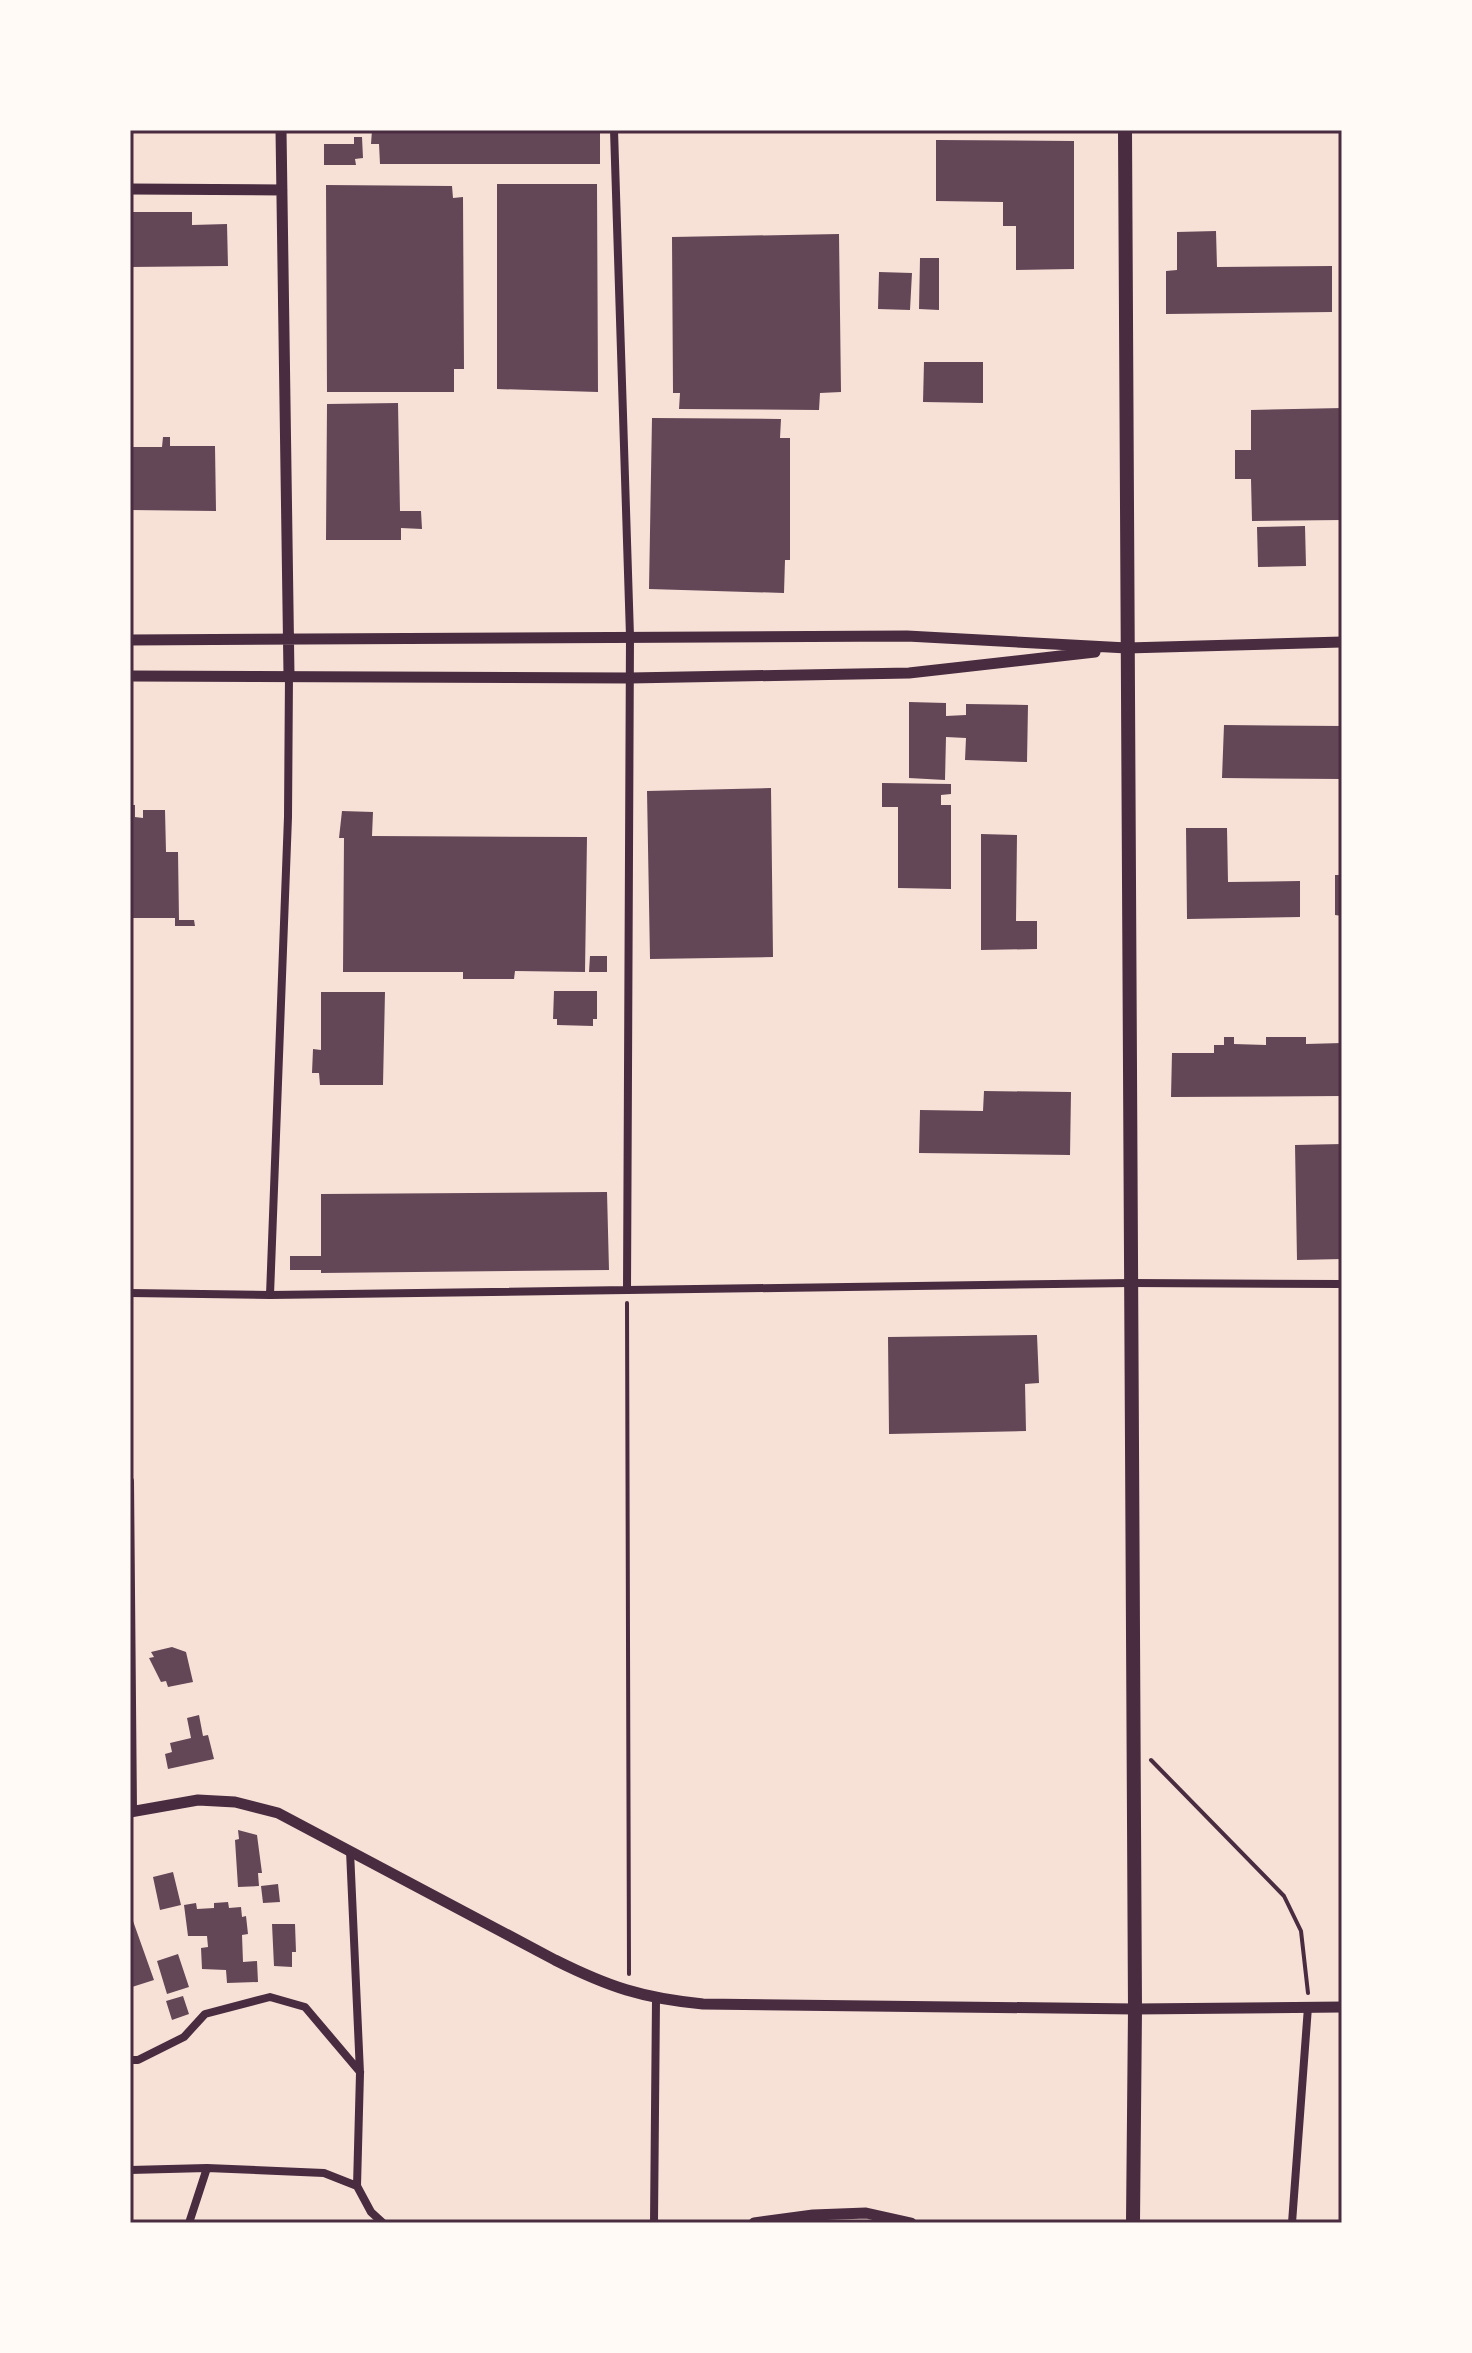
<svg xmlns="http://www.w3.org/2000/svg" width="1472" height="2353" viewBox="0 0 1472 2353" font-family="'Sofia Sans Condensed',sans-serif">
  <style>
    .building { fill: #644757 }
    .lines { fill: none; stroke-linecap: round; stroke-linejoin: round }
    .path { stroke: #4a2c40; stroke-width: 4 }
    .minor { stroke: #4a2c40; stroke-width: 8 }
    .tertiary { stroke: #4a2c40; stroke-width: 11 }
    .primary { stroke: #4a2c40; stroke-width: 14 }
    .neatline { fill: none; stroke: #4a2c40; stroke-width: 3 }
  </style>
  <rect width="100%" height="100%" fill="#f7e1d7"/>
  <path class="building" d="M372,130h228v34h-220l-1,-20h-8z
    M354,137h8l1,21 -8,1 1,6h-32v-21h30z
    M936,140l138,1v128l-58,1v-44h-13v-24l-67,-1z
    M497,184h100l1,208 -101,-3z
    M326,185l126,1 1,12 10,-1 1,172h-10v23h-127z
    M130,212h62v13l35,-1 1,42 -98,1z
    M1216,231l1,36 115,-1v46l-166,2v-43l11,-1v-38z
    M839,234l2,158 -21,1 -1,17 -140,-1 1,-16h-7l-1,-156z
    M920,258h19v52l-20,-1z
    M879,272l33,1 -2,37 -32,-1z
    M924,362h59v41l-60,-1z
    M398,403l2,108h21l1,18 -21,-1v12h-75l1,-136z
    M1342,408v112l-90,1 -1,-42h-16v-29h16v-40z
    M652,418l129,1 -1,19h10v122h-5l-1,33 -135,-4z
    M163,437h7v9h45l1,65 -86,-1v-63h32z
    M1305,526l1,40 -48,1 -1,-40z
    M909,702l37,1v13l20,-1v-11l62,1 -1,57 -62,-2 1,-22 -20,-1 -1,43 -36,-2z
    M1224,725l118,1v53l-120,-1z
    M882,783l69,1v10l-10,1v10h10v84l-53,-1v-81h-16z
    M771,788l2,169 -123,2 -3,-168z
    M130,805h5v12l8,1v-8h22l1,42h12l1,68h15l1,6h-20v-8h-45z
    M342,811l31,1 -1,24 215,1 -2,135 -70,-1 -1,8h-51v-7h-120l1,-134h-5z
    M1186,828h41l1,54 72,-1v36l-113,2z
    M981,834l36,1 -1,86h21v28l-56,1z
    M1335,875h7v41l-7,-1z
    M590,956h17v16h-18z
    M554,991h43v28h-4v7l-36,-1v-6h-4z
    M321,992h64l-2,93h-63l-1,-12h-7l1,-24 8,1z
    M1224,1037h10v7l32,1v-8h40v7l36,-1v53l-171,1 1,-44h42v-8h10z
    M984,1091l87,1 -1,63 -151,-2 1,-43 63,1z
    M1342,1144v115l-45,1 -2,-115z
    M607,1192l2,78 -288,3v-3h-31v-14h31v-62z
    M1037,1335l2,48 -14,1 1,47 -137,3 -1,-97z
    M172,1647l14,5 7,30 -25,5 -2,-6 -5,1 -12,-24 5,-1 -3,-5z
    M199,1715l4,21 5,-1 6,24 -46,10 -3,-15 7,-2 -2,-9 21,-5 -4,-20z
    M238,1830l19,5 5,38h-4l1,13 -21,1 -3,-47 4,-1z
    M173,1872l8,33 -21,5 -7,-33z
    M278,1884l2,18 -17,1 -2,-17z
    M228,1902l1,6 12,-1 1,10 4,-1 2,18 -6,1 1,27 14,-1 1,21 -31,1 -1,-13 -24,-1 -1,-21 7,-1 -1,-11h-19l-4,-31 12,-2 1,6 17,-1v-5z
    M133,1921l21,59 -22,7 -2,-65z
    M272,1924h23l1,28h-4v15l-18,-1z
    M178,1954l11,33 -22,7 -10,-33z
    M183,1996l6,18 -17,6 -6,-19z"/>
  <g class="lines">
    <path class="path" d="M627,1303l2,671
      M1151,1760l133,136 17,35 7,62"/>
    <path class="minor" d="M614,130l16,506 -3,654
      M130,1293l140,2 861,-12 211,1
      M270,1295l18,-478 1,-142
      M130,1481l3,330
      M350,1851l10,222 -3,113 14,26 12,11
      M130,2060h8l46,-23 21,-23 65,-17 35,10 55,65
      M130,2170l77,-2 117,5 33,13
      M189,2223l18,-55
      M654,2223l2,-224
      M1292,2223l16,-216"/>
    <path class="tertiary" d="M281,130l8,545
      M130,189l152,1
      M130,640l777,-4 220,12 215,-6
      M130,676l500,2 279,-5 186,-21
      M130,1812l68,-12 37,2 43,11 277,147c54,27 87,38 148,44l432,5 207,-2
      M754,2223l59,-8 53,-2 45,10"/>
    <path class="primary" d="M1125,130l10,1879 -2,214"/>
  </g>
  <rect width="1472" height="2353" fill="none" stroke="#fffaf5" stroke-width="264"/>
  <rect x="132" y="132" width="1208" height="2089" class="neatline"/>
</svg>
